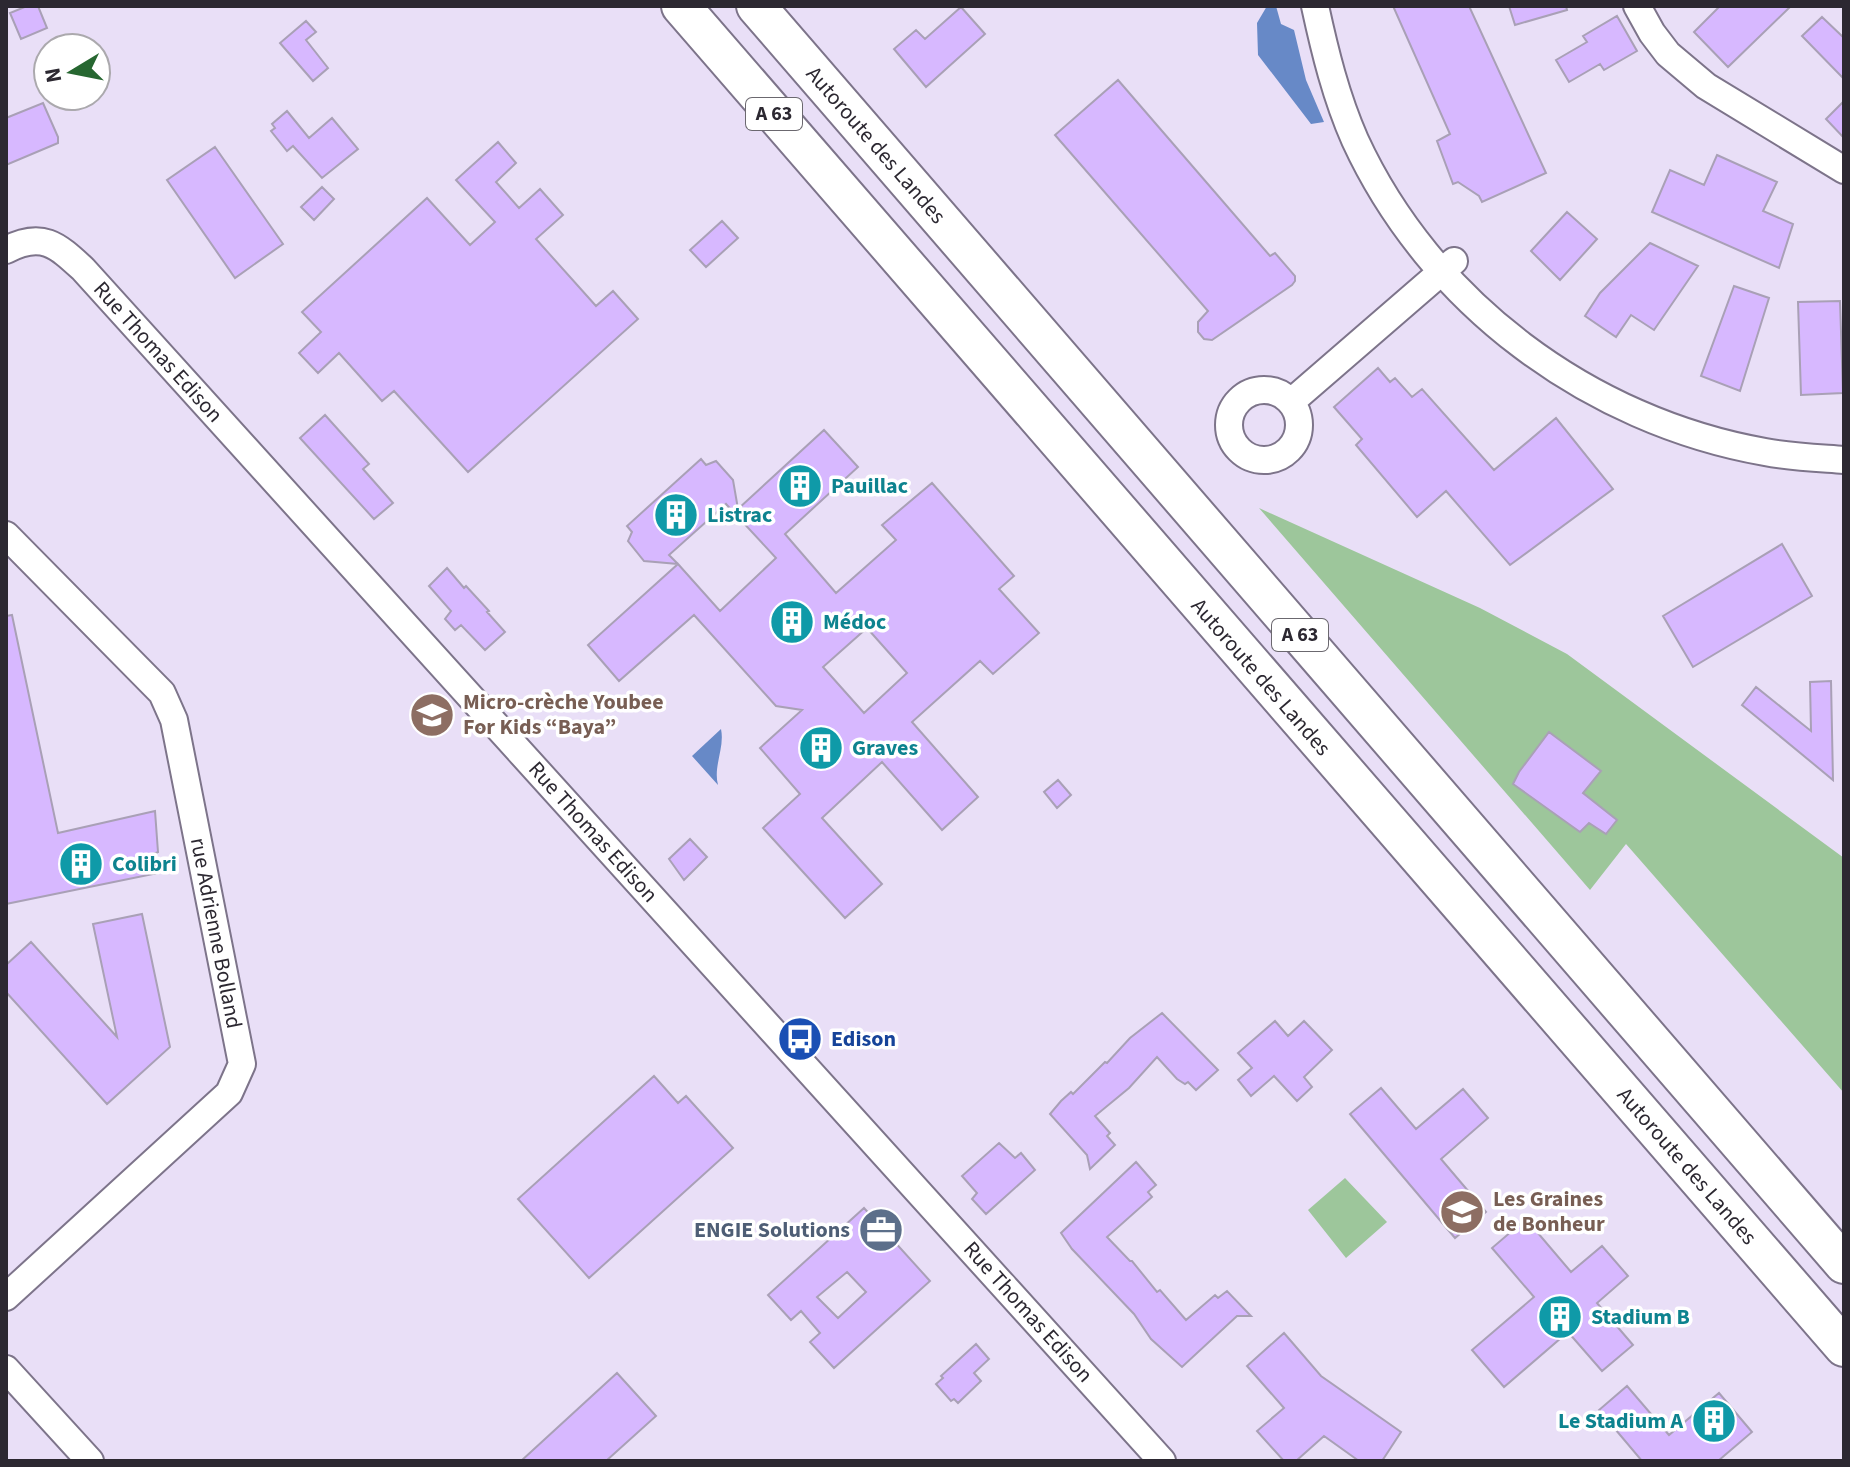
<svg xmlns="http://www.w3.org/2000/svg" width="1850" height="1467" viewBox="0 0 1850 1467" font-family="'Source Sans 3',sans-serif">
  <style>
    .green { fill: #9dc69b }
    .water { fill: #6789c7 }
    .building { fill: #d7b8ff; stroke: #a9a0b6; stroke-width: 2; fill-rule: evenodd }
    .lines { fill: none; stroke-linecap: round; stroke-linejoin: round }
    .minor-casing { stroke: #7d748a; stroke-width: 30 }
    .highway-casing { stroke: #7d748a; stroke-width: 42 }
    .minor { stroke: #fff; stroke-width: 26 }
    .highway { stroke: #fff; stroke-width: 38 }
    .labels { text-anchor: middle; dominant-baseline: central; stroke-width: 7; stroke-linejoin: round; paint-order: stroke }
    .shield { fill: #fff; stroke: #6b686f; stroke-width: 2 }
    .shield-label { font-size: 20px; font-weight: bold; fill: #2c2831 }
    .street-label { font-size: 22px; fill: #2c2831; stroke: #fff }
    .culture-label { font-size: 22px; font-weight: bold; fill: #0d838f; stroke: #fff; text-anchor: start }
    .education-label { font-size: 22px; font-weight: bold; fill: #785e54; stroke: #fff; text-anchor: start }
    .transit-label { font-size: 22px; font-weight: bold; fill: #164399; stroke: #fff; text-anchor: start }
    .service-label { font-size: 22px; font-weight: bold; fill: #4e5e75; stroke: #fff; text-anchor: end }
  </style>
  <rect width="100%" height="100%" fill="#e9dff7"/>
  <path class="green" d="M1259,508l221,100 87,46 277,204v235l-218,-249 -36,46z
    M1345,1178l42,44 -41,36 -38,-48z"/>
  <path class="water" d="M1267,6h9l5,18 13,6 12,50 18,42 -13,2 -53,-69 -1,-32z
    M721,729c4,19 -8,37 -3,56l-26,-29z"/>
  <path class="building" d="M27,6h11l9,22 -26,11 -11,-26z
    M1393,6h76l77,167 -64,29 -3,-6 -21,-14 -5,2 -16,-43 13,-7z
    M1509,6h57l1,4 -52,15z
    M1720,6h71l-63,61 -34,-35z
    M961,7l24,27 -59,53 -32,-38 22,-19 9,9z
    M1617,16l20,35 -33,19 -4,-6 -31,18 -13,-22 31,-18 -4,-6z
    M1822,17l22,21v41l-42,-43z
    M306,21l10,11 -10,8 22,28 -15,13 -33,-38z
    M1118,80l152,176 5,-3 20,23v5l-3,4 -80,55 -8,-1 -6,-7v-10l10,-11 -153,-176z
    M1844,101v37l-18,-19z
    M43,103l15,34v6l-52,22v-47z
    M287,111l22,27 23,-20 26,31 -36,29 -29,-32 -6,5 -16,-20 4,-3 -3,-4z
    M498,142l18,21 -20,19 23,26 21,-19 23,26 -27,24 60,67 17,-15 25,28 -170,153 -74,-81 -12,10 -43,-48 -21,20 -19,-20 22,-21 -19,-20 125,-114 43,47 25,-23 -39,-42z
    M215,147l68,97 -48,34 -68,-98z
    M1717,155l60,27 -14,29 30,13 -14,44 -127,-56 18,-42 34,15z
    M322,187l12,12 -20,21 -13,-13z
    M1567,212l30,27 -37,41 -29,-29z
    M722,221l16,17 -32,29 -16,-17z
    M1650,243l48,23 -44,64 -23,-15 -15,22 -31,-21 15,-23z
    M1734,286l35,12 -29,93 -39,-15z
    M1840,301l3,92 -42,2 -3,-93z
    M1378,368l12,14 5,-4 17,19 10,-8 72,81 62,-52 57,71 -103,76 -64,-74 -29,26 -61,-72 6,-6 -28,-32z
    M325,415l44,49 -6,5 30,34 -19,16 -74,-81z
    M824,430l34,37 -73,67 51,59 60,-53 -14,-15 50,-42 82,93 -15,13 40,44 -46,41 -13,-13 -68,61 66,75 -36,33 -60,-68 -60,56 60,66 -37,34 -82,-90 37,-34 -40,-46 42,-38 -26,-4 -82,-91 -75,66 -31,-36 90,-81 42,47 56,-53 -50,-54 -57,51 9,9 -34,-3 -16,-20 4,-9 -5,-6 74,-67 5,6 10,-4 17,19 5,29zM867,628l40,45 -43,40 -41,-46z
    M1782,544l30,52 -119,71 -30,-51z
    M447,568l17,20 2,-2 23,25 -2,1 18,20 -20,18 -24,-25 -6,5 -10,-11 6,-8 -22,-25z
    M12,615l46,218 97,-22 3,41 -5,2 5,19 -152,31v-288z
    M1831,681l2,99 -91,-75 14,-18 55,44 -1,-49z
    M1549,732l52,39 -18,22 34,27 -11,14 -17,-11 -9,9 -67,-48 6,-12z
    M1058,780l13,15 -14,13 -13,-16z
    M690,839l17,18 -23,23 -15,-21z
    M142,914l28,133 -63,57 -101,-112v-27l25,-23 86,95 -24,-113z
    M1162,1013l56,57 -22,20 -8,-8 -3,2 -8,-5 -20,-22 -28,31 -34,28 15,17 -3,3 8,9 -25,24 -3,-14 -37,-41 11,-13 10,-9 2,2 32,-32 2,1 23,-25z
    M1275,1021l13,15 16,-15 28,29 -28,27 8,10 -15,14 -23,-25 -23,20 -13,-16 14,-12 -14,-15z
    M654,1076l24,27 8,-7 47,52 -144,130 -71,-79z
    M1381,1088l35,41 47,-40 25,29 -47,41 45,53 -31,26 -105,-124z
    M999,1143l16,15 6,-5 14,17 -49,44 -14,-15 5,-6 -15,-17z
    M1136,1162l20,23 -8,7 4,5 -45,40 23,24h2l25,31 3,-2 26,30 29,-25 3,3 9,-7 24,25h-14l-55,51 -31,-28 -17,-25 -62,-65 -11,-16z
    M864,1208l66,73 -96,87 -24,-26 10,-9 -19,-22 -10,9 -23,-25zM847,1272l19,20 -28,26 -21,-21z
    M1526,1219l45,53 31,-26 26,30 -31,27 36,42 -31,26 -34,-39 -64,55 -32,-37 62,-53 -42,-49z
    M1284,1333l37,43 80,56 -19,29h-23l-35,-25 -28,25h-12l-27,-30 27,-23 -37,-42z
    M976,1344l13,15 -15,14 7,8 -23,22 -4,-4 -3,2 -15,-17 7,-6 -2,-2z
    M617,1373l39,43 -50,45h-85z
    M1627,1386l42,49 50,-42 33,39 -34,29h-76l-43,-51z"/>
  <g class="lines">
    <g class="minor-casing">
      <path id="minor" d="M1315,6c10,46 21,91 40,134 75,163 234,281 410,312 26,5 53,6 79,8
        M1637,6l15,27 16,21 38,32 138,84
        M6,250c36,-19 51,-5 77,19l1079,1192
        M1229 425a35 35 0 1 1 70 0a35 35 0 1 1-70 0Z
        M1291,402l163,-141
        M6,535l156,158 12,27 68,344 -13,29 -223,204
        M6,1369l84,92"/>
    </g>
    <g class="highway-casing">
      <path id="highway" d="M681,6l1163,1341
        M756,6l1088,1258"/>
    </g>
    <use href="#minor" class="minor"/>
    <use href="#highway" class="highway"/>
  </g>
  <defs>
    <g id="building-disc" transform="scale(2.3)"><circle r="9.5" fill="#0f9aa8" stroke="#fff"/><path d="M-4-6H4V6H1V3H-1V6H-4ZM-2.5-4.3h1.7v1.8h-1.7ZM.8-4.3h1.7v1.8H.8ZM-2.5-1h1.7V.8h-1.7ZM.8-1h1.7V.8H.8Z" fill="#fff"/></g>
    <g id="school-disc" transform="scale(2.3)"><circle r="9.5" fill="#8d6e63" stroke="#fff"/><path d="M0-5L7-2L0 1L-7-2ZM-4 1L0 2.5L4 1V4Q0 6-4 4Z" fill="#fff"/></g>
    <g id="bus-disc" transform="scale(2.3)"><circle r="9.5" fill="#1a4fb4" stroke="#fff"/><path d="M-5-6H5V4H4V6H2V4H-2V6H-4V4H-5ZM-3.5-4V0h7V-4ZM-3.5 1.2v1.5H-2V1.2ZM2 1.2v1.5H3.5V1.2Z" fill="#fff"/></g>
    <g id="office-disc" transform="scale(2.3)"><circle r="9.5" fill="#5c6f8a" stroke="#fff"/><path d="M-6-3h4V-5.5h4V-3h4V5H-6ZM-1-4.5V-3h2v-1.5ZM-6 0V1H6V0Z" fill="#fff"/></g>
  </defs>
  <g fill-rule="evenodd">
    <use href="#building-disc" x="800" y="486"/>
    <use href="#building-disc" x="676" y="515"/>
    <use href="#building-disc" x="792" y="622"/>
    <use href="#school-disc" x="432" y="715"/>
    <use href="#building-disc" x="821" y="748"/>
    <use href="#building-disc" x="81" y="864"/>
    <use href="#bus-disc" x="800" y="1039"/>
    <use href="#school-disc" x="1462" y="1212"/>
    <use href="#office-disc" x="881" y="1230"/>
    <use href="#building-disc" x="1560" y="1317"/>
    <use href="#building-disc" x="1714" y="1421"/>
  </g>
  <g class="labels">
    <g class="shield">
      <rect x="746" y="98" width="56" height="32" rx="6"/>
      <rect x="1272" y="619" width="56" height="32" rx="6"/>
    </g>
    <g class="shield-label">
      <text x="774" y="114">A 63</text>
      <text x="1300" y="635">A 63</text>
    </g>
    <g class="street-label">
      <text transform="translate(876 145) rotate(49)">Autoroute des Landes</text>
      <text transform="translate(158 352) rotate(48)">Rue Thomas Edison</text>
      <text transform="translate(1261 677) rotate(49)">Autoroute des Landes</text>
      <text transform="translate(593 832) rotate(48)">Rue Thomas Edison</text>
      <text transform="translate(216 933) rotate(79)">rue Adrienne Bolland</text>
      <text transform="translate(1687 1166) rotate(49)">Autoroute des Landes</text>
      <text transform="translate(1028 1312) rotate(48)">Rue Thomas Edison</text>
    </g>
    <g class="culture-label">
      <text x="831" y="486">Pauillac</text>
      <text x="707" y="515">Listrac</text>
      <text x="823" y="622">Médoc</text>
      <text x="852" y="748">Graves</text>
      <text x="112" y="864">Colibri</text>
      <text x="1591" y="1317">Stadium B</text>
      <text x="1683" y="1421" text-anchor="end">Le Stadium A</text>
    </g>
    <g class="education-label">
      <text x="463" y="702">Micro-crèche Youbee<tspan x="463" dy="25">For Kids “Baya”</tspan></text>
      <text x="1493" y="1199">Les Graines<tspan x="1493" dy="25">de Bonheur</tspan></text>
    </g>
    <g class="transit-label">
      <text x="831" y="1039">Edison</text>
    </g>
    <g class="service-label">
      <text x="850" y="1230">ENGIE Solutions</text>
    </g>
  </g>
  <rect width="1850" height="1467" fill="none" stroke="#2c2831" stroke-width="16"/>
  <g transform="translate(72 72) rotate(260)"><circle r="38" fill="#ffffff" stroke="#aba9ad" stroke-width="2"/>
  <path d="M0-6L14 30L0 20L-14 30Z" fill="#276731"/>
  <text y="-12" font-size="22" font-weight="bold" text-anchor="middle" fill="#2c2831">N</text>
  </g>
</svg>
